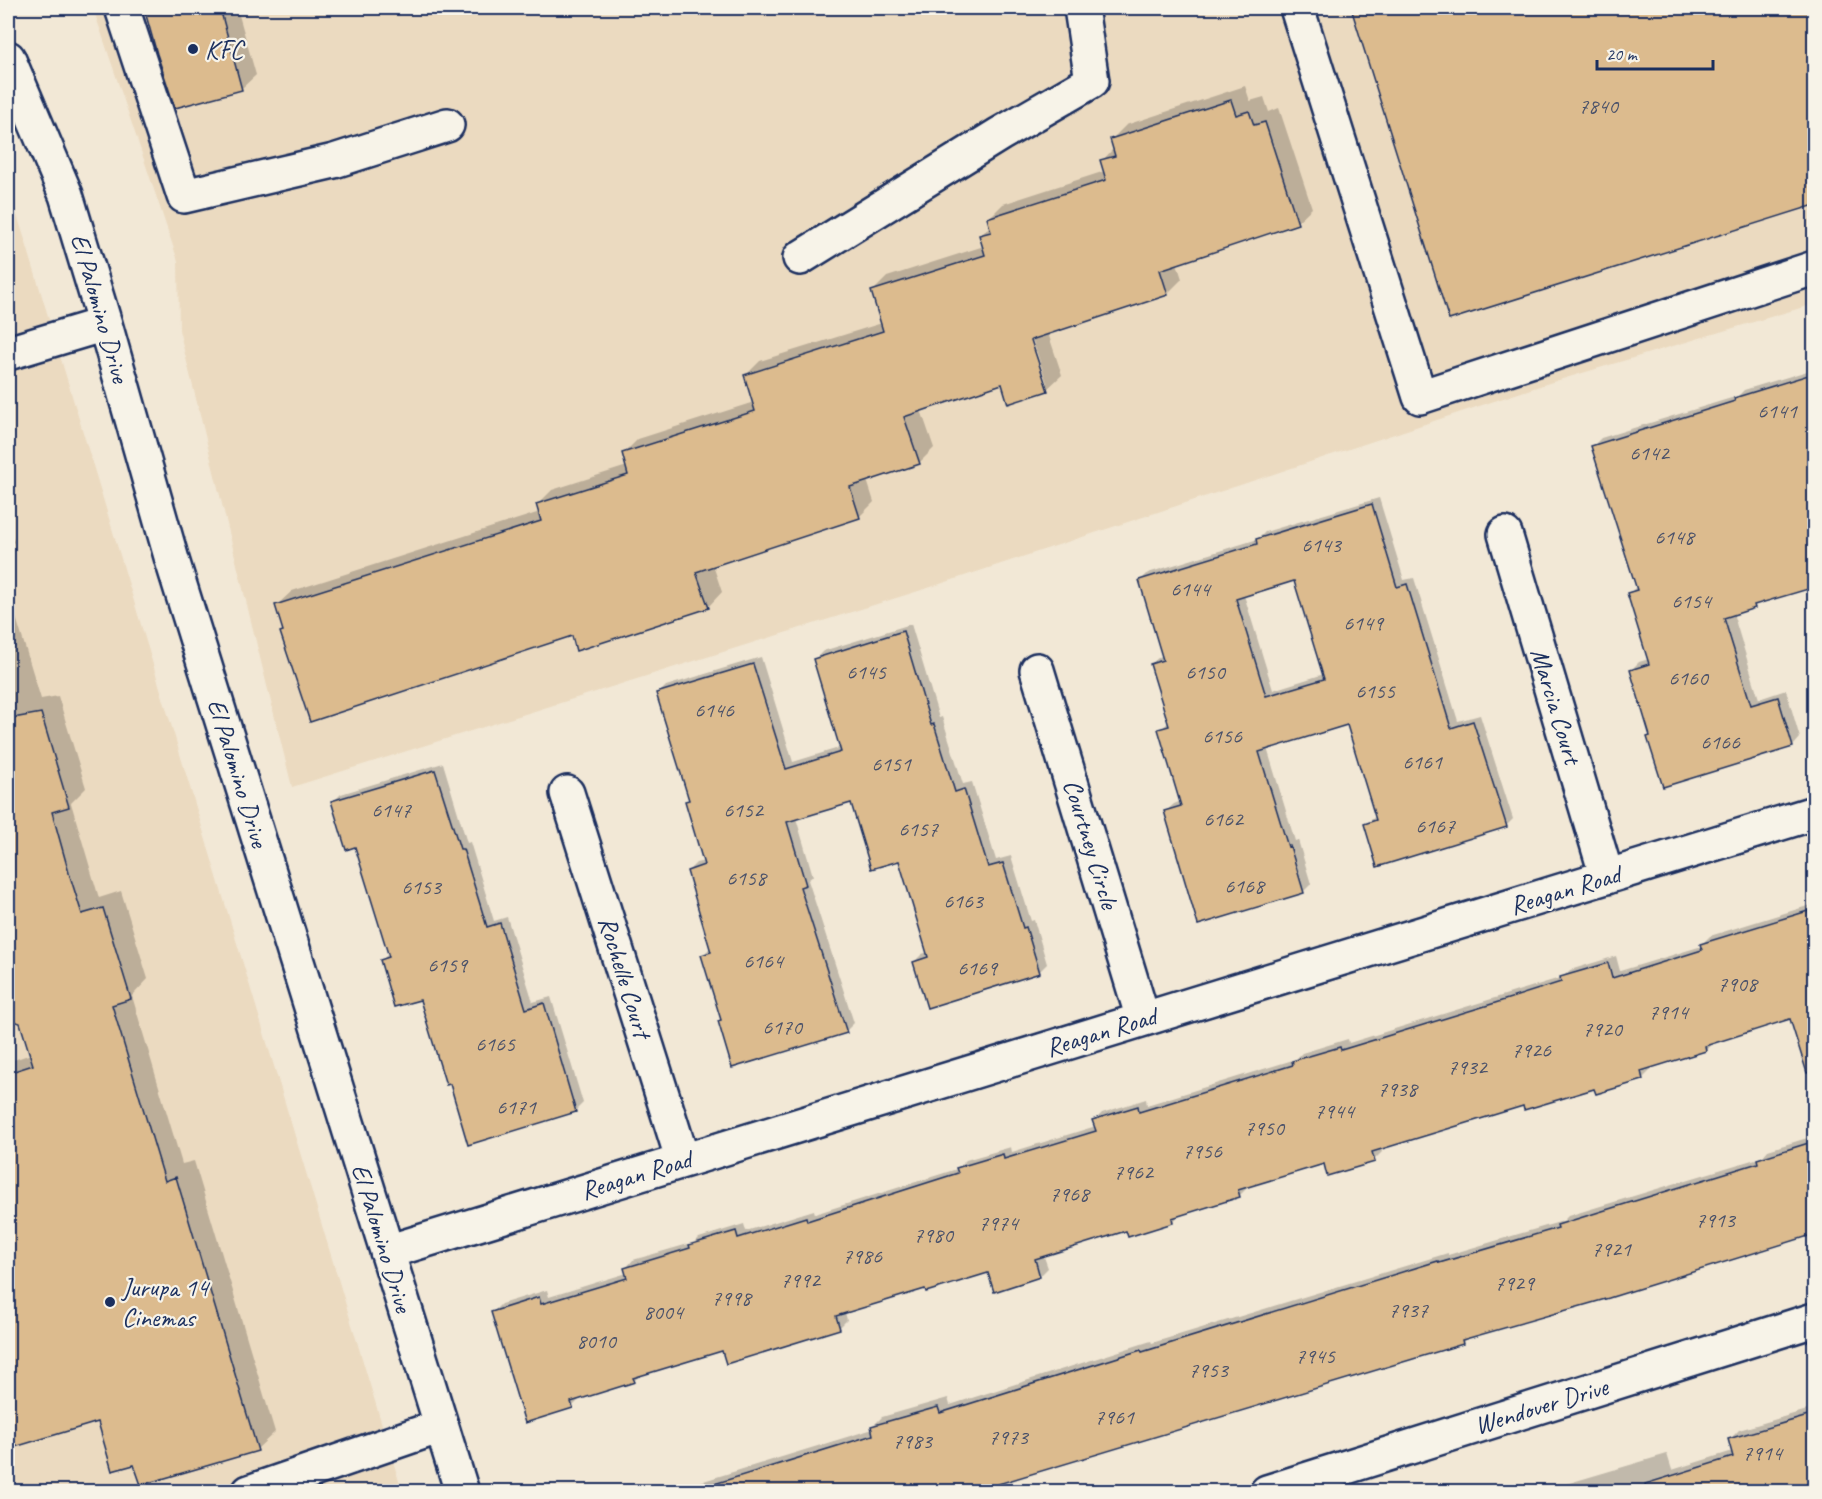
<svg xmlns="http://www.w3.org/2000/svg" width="1822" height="1499" viewBox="0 0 1822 1499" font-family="Caveat,sans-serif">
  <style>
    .built { fill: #ebdac0 }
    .shadow { fill: #0003; fill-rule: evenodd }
    .building { fill: #dcbb8e; stroke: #1b2f5e; stroke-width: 1.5; fill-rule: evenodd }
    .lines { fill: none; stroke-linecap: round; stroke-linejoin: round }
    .minor-casing { stroke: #1b2f5e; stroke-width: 38 }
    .minor { stroke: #f7f3e8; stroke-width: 33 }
    .poi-dot { fill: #1b2f5e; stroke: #f7f3e8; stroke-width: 2 }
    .labels { text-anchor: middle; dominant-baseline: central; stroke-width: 4.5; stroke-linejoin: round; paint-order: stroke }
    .number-label { font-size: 22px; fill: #4b526a }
    .poi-label { font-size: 26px; fill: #1b2f5e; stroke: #f7f3e8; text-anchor: start }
    .street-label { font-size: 26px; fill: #1b2f5e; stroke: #f7f3e8 }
  </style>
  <rect width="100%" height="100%" fill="#f2e8d6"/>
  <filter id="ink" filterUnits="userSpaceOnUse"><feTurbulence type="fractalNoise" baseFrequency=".0167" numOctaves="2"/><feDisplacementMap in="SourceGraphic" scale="12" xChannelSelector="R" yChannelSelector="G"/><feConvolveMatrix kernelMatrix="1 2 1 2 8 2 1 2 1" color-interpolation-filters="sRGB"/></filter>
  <g filter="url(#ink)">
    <path class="built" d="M93,8h1721v296l-265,79 -621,205 -636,199 -113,-457 -1,-69z
      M8,187l18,56 376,1248h-394z"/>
    <path class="shadow" d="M146,8h91l19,67 -15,14 -82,-35z
      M1353,8h461v196l-364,114z
      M1245,86l5,15 14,-4 5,15 10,-4 33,100 -15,14 -120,41 5,16 -14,14 -120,40 14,42 -15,14 -44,-7 -82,28 13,38 -15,15 -52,17 7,22 -14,14 -147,49 9,27 -14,15 -135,28 -289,-5 -7,-25 15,-14 248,-79 -3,-7 15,-15 75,-24 -4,-12 15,-15 116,-37 -8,-27 14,-14 122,-38 -9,-32 14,-14 97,-31 -4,-10 10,-10 -2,-7 15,-15 102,-33 -3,-10 12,-13 -2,-9 14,-14zM1030,332l17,51h-3l-17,-50z
      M1814,369v216l-55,17 -5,5 -21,6 26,86 27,-9 14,48 -7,8 -142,-11 -20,-65 8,-8 10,-3 -20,-65 8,-8 -44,-140 8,-8 137,-42 6,-6z
      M1379,498l25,82 10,-2 44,143 22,-6 33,104 -7,7 -140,-2 10,-8 -28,-93 -81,25 28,93 3,-1 13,44 -7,7 -105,32 -33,-112 8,-7 7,-3 -21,-71 9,-8 -18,-58 8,-7 5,-2 -23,-75 7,-7 110,-34 7,-7zM1295,579l29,95 -51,16 -29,-95z
      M8,523l6,19 -6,6z
      M8,591l33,108 17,-3 28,92 -15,15 28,95 22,-7 27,88 -16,17 50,168 12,-3 81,271 -18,17 -122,14 -36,-43 -91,28v-386l23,-8 -10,-32 -13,-4z
      M911,624l28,94 3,-1 21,67 9,-2 24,78 15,-4 20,65 3,-1 13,44 -8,8 -125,-10 8,-8 6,-2 -28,-93 -48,-58 -56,17 17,58 -5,4 46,143 -8,8 -124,-12 -20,-63 8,-8 -22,-77 8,-8 9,-2 -18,-59 3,-4 -32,-104 8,-8 95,-29 32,105 49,-15 -27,-88 8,-8z
      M443,763l24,80 3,-1 24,79 13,-4 26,85 18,-5 32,106 -8,8 -124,-29 -30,-84 -39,-38 7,-7 -33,-107 -23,-44 8,-8z
      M1814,904v116l-23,-2 -77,23 -8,9 -56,17 1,3 -8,8 -48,9 -71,17 -143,44 1,4 -8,8 -49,2 -78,24v2l-8,8 -58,17 -8,9 -46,7 -84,25 5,14 -8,8 -51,-5 -63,16 -81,25 2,8 -8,8 -116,21 -82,25 -7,7 -54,18 -8,8 -79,-95 8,-8 46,-14 2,7 78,-24 -2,-4 8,-9 62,-18 4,-4 45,-14 2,7 68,-21 1,4 142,-45 9,-9 45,-13 1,5 84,-26 -2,-5 8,-8 44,-14 1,6 149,-46 6,-6 46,-14 1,4 214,-66 7,-7 46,-14 4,15 82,-25v-2l8,-8z
      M1814,1136v97l-346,104 -5,5 -493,150h-302l205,-63v-3l9,-9 66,-19 2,7 201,-64 1,2 296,-90v2l115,-34 5,-5 194,-59 6,-7z
      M1814,1408v84h-275l128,-38 5,16 61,-19 -4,-11 10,-10z"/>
    <path class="building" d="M144,8h76l22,82 -67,18 -18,-54z
      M1351,8h464v197l-366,115z
      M1231,100l5,15 13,-4 5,14 11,-3 33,102 -138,46 8,25 -137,45 17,51 -40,13 -6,-20 -98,33 16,47 -70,23 10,31 -164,54 13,36 -133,43 -4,-15 -262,86 -30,-90 3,-1 -8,-26 266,-84 -5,-17 92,-29 -6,-22 133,-42 -11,-36 139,-44 -12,-40 114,-36 -6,-20 12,-3 -4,-14 119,-38 -6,-20 15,-4 -5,-17z
      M1815,373v214l-61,18 1,3 -31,10 27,87 27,-8 15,50 -130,40 -16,-50 3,-1 -20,-66 19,-6 -22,-71 10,-3 -46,-144 144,-45 -1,-3z
      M1372,504l25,83 10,-3 44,144 22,-7 34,106 -130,40 -13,-43 12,-4 -29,-95 -88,27 29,95 2,-1 14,47 -106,32 -34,-114 17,-5 -23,-77 11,-3 -19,-62 13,-4 -24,-80 118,-36 -1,-5zM1294,581l30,98 -58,17 -30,-97z
      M903,631l28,94 3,-1 21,68 9,-3 24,78 15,-4 20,65 3,-1 14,46 -113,35 -14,-46 15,-5 -29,-96 -28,8 -20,-66 -64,19 19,63 -6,2 47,146 -115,35 -14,-47 3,-1 -20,-65 10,-3 -24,-81 17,-6 -19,-64 4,-1 -33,-107 97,-29 33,105 55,-17 -28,-93z
      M41,713l28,94 -17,5 17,61 13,41 21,-6 28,91 -19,6 53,176 11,-4 82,274 -117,34 -7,-20 -22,6 -14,-49 -90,27v-376l25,-8 -13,-42 -12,-4v-300z
      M435,770l25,79h3l24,78 13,-4 26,86 18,-6 32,109 -108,33 -18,-61 -4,1 -26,-85 -26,7 -14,-47 9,-3 -34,-110 -9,3 -15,-49z
      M1808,911l7,22v139l-8,1 -17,-54 -85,27 1,5 -65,20 2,9 -47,14 -2,-5 -70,21 -1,-4 -151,46 3,10 -48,14 -3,-12 -86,26 2,7 -68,21 1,5 -45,14 -2,-6 -91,28 5,18 -46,15 -6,-19 -62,19 -1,-3 -89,27 4,13 -114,35 -4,-13 -89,27 2,4 -64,20 2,6 -48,15 -34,-111 48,-15 2,7 86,-26 -3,-10 66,-20 -1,-3 47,-14 2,7 68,-21 1,4 151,-48 -2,-5 47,-14 1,5 92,-28 -4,-11 46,-14 1,6 154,-47 -1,-4 48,-14 1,3 151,-46 69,-22 -1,-5 48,-14 4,15 90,-28 -2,-6z
      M1815,1141v93l-206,64 -147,42 1,4 -488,147h-260l-1,-7 159,-49 -2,-9 67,-19 2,6 201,-63 1,2 296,-91 1,2 119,-35 -1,-3 201,-62 -1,-4z
      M1815,1414v77h-169l-1,-7 88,-27 -5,-18z"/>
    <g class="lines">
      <g class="minor-casing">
        <path id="minor" d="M122,8l62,188 150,-35 113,-36
          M1297,8l123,389 394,-129
          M8,58l58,137 39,129 67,236 290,932
          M800,258l200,-124 92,-53 -11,-73
          M8,353l97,-29
          M1505,534l102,343
          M1037,670l106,349
          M567,793l116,368
          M387,1252l1427,-439
          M249,1492l192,-66
          M1267,1492l547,-172"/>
      </g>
      <use href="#minor" class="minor"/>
    </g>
  </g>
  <g class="poi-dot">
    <circle cx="193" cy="49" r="6"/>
    <circle cx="110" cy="1302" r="6"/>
  </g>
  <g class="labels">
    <g class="number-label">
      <text x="1598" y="106">7840</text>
      <text x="1777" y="411">6141</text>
      <text x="1649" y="453">6142</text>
      <text x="1674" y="537">6148</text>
      <text x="1321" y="545">6143</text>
      <text x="1190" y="589">6144</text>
      <text x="1691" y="601">6154</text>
      <text x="1363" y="623">6149</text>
      <text x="866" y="672">6145</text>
      <text x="1205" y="672">6150</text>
      <text x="1688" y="678">6160</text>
      <text x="1375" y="691">6155</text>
      <text x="714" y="710">6146</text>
      <text x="1222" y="736">6156</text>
      <text x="1720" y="742">6166</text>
      <text x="1422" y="762">6161</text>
      <text x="891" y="764">6151</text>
      <text x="391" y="810">6147</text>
      <text x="743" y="810">6152</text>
      <text x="1223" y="819">6162</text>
      <text x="1435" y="826">6167</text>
      <text x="918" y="829">6157</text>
      <text x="746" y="878">6158</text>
      <text x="1244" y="886">6168</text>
      <text x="421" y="887">6153</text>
      <text x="963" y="901">6163</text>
      <text x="763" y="961">6164</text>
      <text x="447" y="965">6159</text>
      <text x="977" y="968">6169</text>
      <text x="1737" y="984">7908</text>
      <text x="1668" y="1012">7914</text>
      <text x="782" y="1027">6170</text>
      <text x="1602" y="1029">7920</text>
      <text x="495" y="1044">6165</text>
      <text x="1531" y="1050">7926</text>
      <text x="1467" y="1067">7932</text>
      <text x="1397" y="1089">7938</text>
      <text x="516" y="1107">6171</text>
      <text x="1334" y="1111">7944</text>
      <text x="1264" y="1128">7950</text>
      <text x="1202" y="1151">7956</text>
      <text x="1133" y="1172">7962</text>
      <text x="1069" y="1194">7968</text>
      <text x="1715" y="1220">7913</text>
      <text x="998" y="1223">7974</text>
      <text x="933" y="1235">7980</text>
      <text x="1611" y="1249">7921</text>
      <text x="862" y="1256">7986</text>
      <text x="800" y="1280">7992</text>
      <text x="1514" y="1283">7929</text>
      <text x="731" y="1298">7998</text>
      <text x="1408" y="1310">7937</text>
      <text x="663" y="1312">8004</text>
      <text x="596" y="1341">8010</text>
      <text x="1315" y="1356">7945</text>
      <text x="1208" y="1370">7953</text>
      <text x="1114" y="1417">7961</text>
      <text x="1008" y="1437">7973</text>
      <text x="912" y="1441">7983</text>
      <text x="1762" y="1453">7914</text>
    </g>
    <g class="poi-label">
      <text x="205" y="49">KFC</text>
      <text x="122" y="1287">Jurupa 14<tspan x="122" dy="30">Cinemas</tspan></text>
    </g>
    <g class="street-label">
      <text transform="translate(100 308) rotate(74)">El Palomino Drive</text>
      <text transform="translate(1556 706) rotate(73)">Marcia Court</text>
      <text transform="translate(238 773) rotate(73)">El Palomino Drive</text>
      <text transform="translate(1091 844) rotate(73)">Courtney Circle</text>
      <text transform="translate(1565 890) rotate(-17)">Reagan Road</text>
      <text transform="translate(625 977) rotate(73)">Rochelle Court</text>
      <text transform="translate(1101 1032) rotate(-17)">Reagan Road</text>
      <text transform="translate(636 1175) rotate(-17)">Reagan Road</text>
      <text transform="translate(382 1238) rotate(73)">El Palomino Drive</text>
      <text transform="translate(1541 1406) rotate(-17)">Wendover Drive</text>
    </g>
  </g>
  <rect width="1822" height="1499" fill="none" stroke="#f7f3e8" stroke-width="30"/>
  <rect x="15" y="15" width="1792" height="1469" fill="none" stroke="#1b2f5e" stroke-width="2" filter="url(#ink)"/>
  <path d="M1597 60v9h116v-9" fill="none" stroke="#1b2f5e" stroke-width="3"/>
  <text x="1606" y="60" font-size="18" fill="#1b2f5e" stroke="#f7f3e8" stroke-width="4.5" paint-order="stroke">20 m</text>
</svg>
